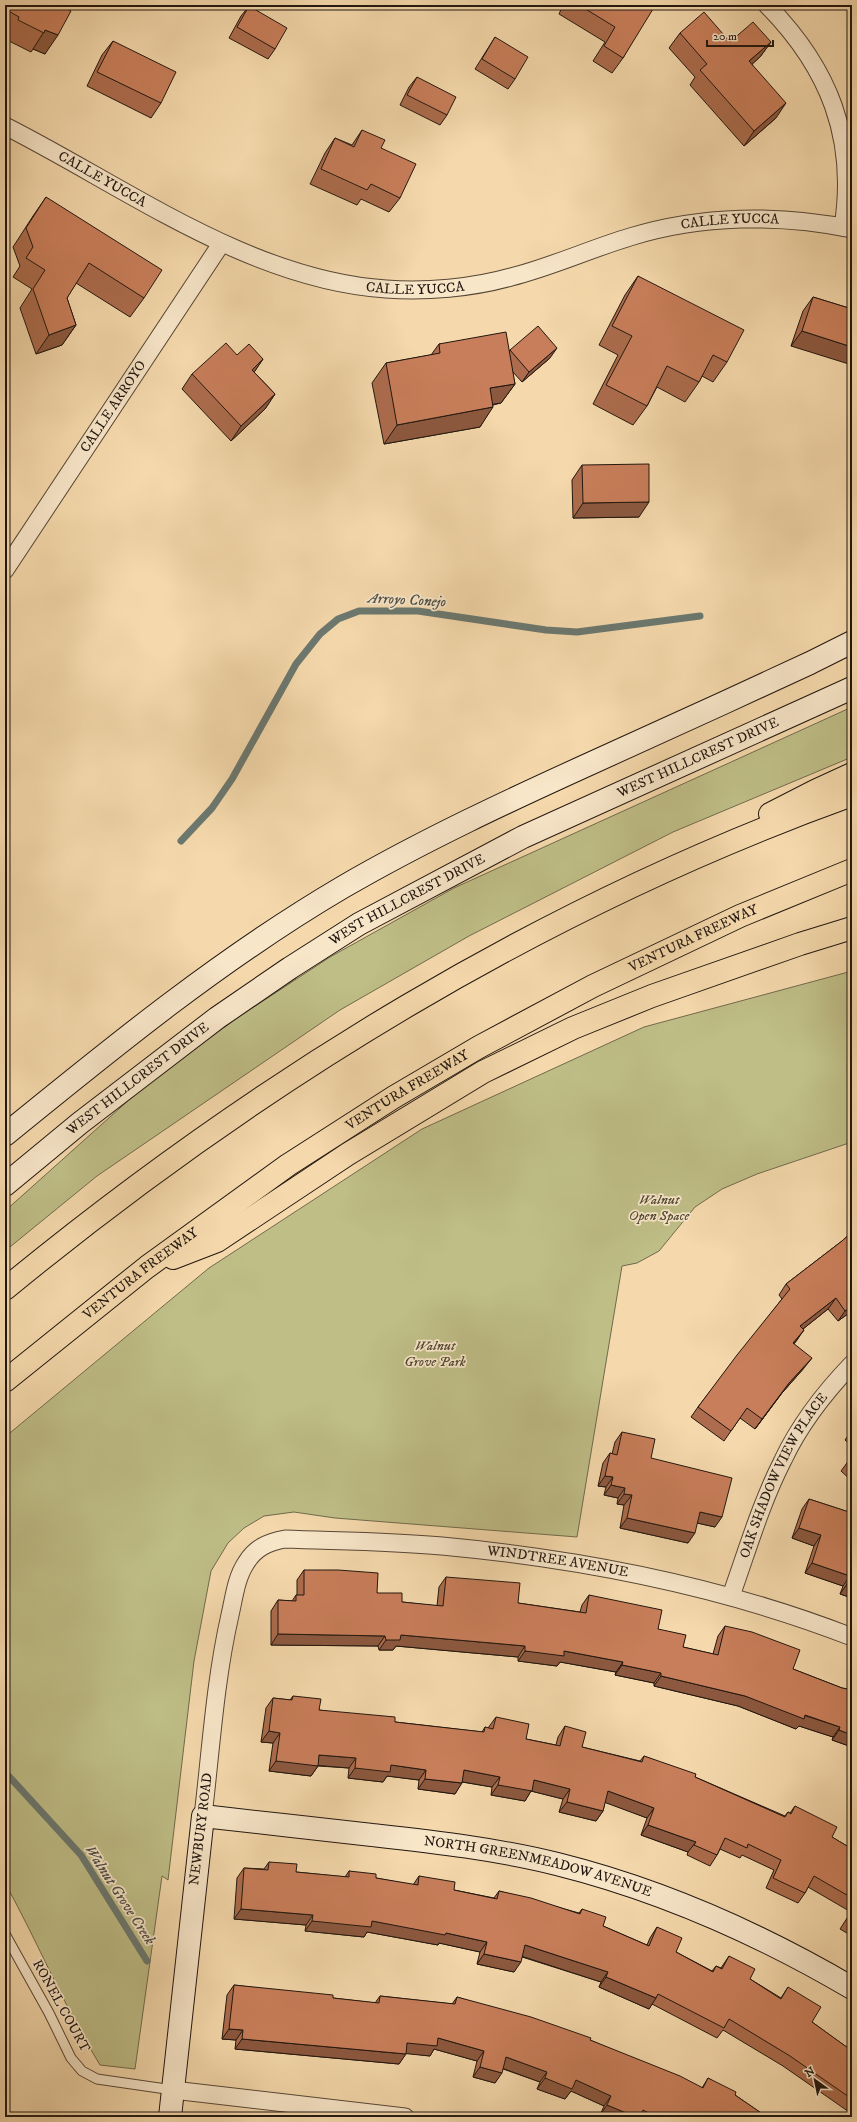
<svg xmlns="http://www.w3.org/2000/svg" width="857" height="2122" viewBox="0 0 857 2122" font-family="'IM FELL DW Pica',serif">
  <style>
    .green { fill: #bfbe87; stroke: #706a4b }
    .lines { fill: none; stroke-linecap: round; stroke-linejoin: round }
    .stream { stroke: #6b7870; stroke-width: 7 }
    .lane-casing { stroke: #564736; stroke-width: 11 }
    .street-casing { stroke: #564736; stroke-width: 19 }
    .secondary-casing { stroke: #21160f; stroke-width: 24 }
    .highway-casing { stroke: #21160f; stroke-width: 24 }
    .lane { stroke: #f8e6c9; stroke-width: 9 }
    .street { stroke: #f8e6c9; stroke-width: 17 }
    .secondary { stroke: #f8e6c9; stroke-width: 22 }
    .highway { stroke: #f5d9ac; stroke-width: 22 }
    .wall { fill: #ac6c4d; stroke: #21160f }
    .shaded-wall { fill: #8c583f; stroke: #21160f }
    .building { fill: #c87e5a; stroke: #21160f }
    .labels { text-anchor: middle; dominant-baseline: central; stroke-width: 3.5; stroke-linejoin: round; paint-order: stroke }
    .street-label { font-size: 14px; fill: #21160f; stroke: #f8e6c9 }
    .park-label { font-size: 14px; font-style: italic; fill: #504833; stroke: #f8e6c9 }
    .water-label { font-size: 15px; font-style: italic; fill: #4c4f48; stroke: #f8e6c9 }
  </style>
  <rect width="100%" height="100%" fill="#f5d9ac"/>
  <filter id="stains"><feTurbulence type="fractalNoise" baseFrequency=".005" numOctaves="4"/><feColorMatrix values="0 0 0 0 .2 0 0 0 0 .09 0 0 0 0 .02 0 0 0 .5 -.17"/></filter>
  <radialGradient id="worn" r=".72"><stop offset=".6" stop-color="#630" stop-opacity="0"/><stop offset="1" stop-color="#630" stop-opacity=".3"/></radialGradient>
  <path class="green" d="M852,707v50l-179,75 -204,104 -129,74 -243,166 -92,75v-40l134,-120 95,-71 96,-63 124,-69z
    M852,971v171l-95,32 -35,15 -27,18 -36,44 -22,12 -15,3 -45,271 -242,-19 -41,-6 -30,4 -20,12 -16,15 -17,28 -17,90 -26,219 -6,-4 -27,193 -35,-4c-36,-58 -62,-123 -95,-182v-446l204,-169 213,-139 222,-102z"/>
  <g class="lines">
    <path class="stream" d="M181,841l31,-33 20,-29 64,-115 24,-30 18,-15 21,-8h59l128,19 31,2 123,-16
      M5,1772l76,83 66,106"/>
    <g class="lane-casing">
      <path id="lane" d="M5,1934l44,79 22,45 11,13 15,8 76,11"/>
    </g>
    <g class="street-casing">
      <g id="street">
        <path d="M767,5c62,63 90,133 76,222"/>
        <path id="s1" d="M5,126c119,60 244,154 381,163 40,3 86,-1 125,-12 40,-10 79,-28 119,-40 71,-22 150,-23 222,-8"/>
        <path id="s2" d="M5,570l216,-326"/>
        <path id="s3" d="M731,1596c16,-45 30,-93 52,-136 17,-36 42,-68 69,-96"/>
        <path id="s4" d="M203,1816c8,-67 12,-135 27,-201 4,-17 6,-37 16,-52 9,-15 22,-21 39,-24 52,2 105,2 157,7 140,13 279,40 410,91"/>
        <path d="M173,2090l232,27"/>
      </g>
    </g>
    <g class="secondary-casing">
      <g id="secondary">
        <path d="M5,1135c108,-88 217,-177 338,-248 81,-47 167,-87 253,-126 71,-32 143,-65 214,-98l42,-21"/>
        <path id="s5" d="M5,1185l75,-62 137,-105 73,-50 69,-44 164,-87 329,-149"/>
        <path id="s6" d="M170,2117l33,-301c56,6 113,13 169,19 62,7 125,14 185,29 104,26 203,70 295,124"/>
      </g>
    </g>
    <g class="highway-casing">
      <g id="highway">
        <path d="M770,814l45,-23 37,-17"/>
        <path d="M173,1258l44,-17 131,-87 135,-82 90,-44 79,-32 148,-52 52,-16"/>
        <path d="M5,1289c253,-208 538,-383 847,-494"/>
        <path id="s7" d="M5,1381l142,-114 141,-102 106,-68 85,-50 114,-61 147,-70 112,-46"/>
      </g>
    </g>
    <use href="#lane" class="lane"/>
    <use href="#street" class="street"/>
    <use href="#secondary" class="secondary"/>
    <use href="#highway" class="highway"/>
  </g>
  <path class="wall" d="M5,5h55l-15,49 -12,-5 -2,3 -26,-13 1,-3 -1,-1z
    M563,5h90l-30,53 -11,15 -19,-12 12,-19 -46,-28z
    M249,6l26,43 -7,10 -39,-21 12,-22z
    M680,33l50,9h41l-11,15 -8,7 24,54 -32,28 -54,-61 5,-8 -26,-29z
    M495,37l20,42 -7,10 -33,-20z
    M113,41l48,62 -10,15 -64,-32 15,-31z
    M417,77l30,38 -7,10 -40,-20 9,-18z
    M362,130l19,18 19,50 -11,14 -28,-13 -4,6 -47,-21 15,-31 10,-15 17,7z
    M46,197l98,101 -14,19 -54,-34 -9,15 9,27 -14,20 -26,9 -16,-46 12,-19 -19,-12 7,-11 -7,-19 20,-31z
    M638,276l89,86 -14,20 -11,-6 -3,6 -14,20 -28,-15 -10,19 -14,19 -40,-21 25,-49 -19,-10 26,-50z
    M813,297l39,12 -61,37 12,-35z
    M439,344l70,8 1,-2 40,8 -28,24 -10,-11 3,13 -14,19 -8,2 -13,22 -96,17 -12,-61 14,-20 45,-8z
    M237,355l26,4 -9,13 21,22 -10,15 -34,32 -49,-52 10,-15z
    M582,465l57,52 -66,1 -1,-38z
    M852,1232v79l-14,10 -10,-12 -25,20 -6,11 -3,4 10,24 -22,25 -27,36 -15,-11 -16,23 -33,-24 7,-10 84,-108 -3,-4 7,-11 56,-43z
    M852,1430v16l-7,-6z
    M622,1432l29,26 64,69 -18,-4 -9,20 -68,-15 4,-23 -7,-1 1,-6 -14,-3 2,-8 -8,-1 5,-23 7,-10 2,1 3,-12z
    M852,1456v25l-11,-10z
    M809,1499l43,14v85l-12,-4 3,-8 -38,-13 9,-27 -22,-8 10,-29z
    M304,1570l73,23 25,9 35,4 2,-19 7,-10 72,26 62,9 2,-7 7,-10 69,34 25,18 30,7 5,-18 7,-10 68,43 49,19 6,1 4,-10v68l-20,-7 1,-3 -34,-11 -3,3 -58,-23 -84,-20v-3l-39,-8 1,-3 -56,-10 -3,4 -39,-5v-4l-122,-11 -3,4h-14l-1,-4 -107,-1v-34l7,-11 14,1 4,-6h1v-15z
    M293,1696l26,14 76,12 87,10 3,-5 3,1 8,-11 30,22 30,6 2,-8 7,-11 17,21 58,14 4,-5 51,21 90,39 3,-4 2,1 5,-7 37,31 20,12v87l-12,-7 11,-17 -43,-25 -3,6 -7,10 -32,-15 8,-18 -32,-15 -2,3 -20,-9 -3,6 -7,11 -23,-11 1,-3 -47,-17 6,-17 -42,-16 -2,9 -7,10 -37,-9 4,-13 -32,-8 -6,10 -34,-6 1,-8 -30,-5 -7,12 -37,-5 1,-9 -32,-4 -4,6 -35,-4 1,-10 -31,-2 -7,10 -42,-5 4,-28 -12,-1 5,-34 7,-10 17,2z
    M269,1862l27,10 49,5 4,-6 27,7 37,7 6,-9 35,14 40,8 5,-7 80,22 3,-4 21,17 44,19 3,-7 7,-11 19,25 36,19 4,-5 5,2 8,-12 21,23 31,19 7,-11 24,35 36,26 4,-6v72l-69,-48 -60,-36 -6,8 -65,-34 -3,5 -50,-22 2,-5 -79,-25 -8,15 -37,-8 3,-12 -41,-9 -1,2 -71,-13 -3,5 -59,-6 1,-6 -72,-6 3,-41 7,-10 20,1z
    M234,1985l99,13 42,5 5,-7 72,8 5,-7 133,43 112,48 6,-10 27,17 32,22h-163l-4,-2 4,-9 -33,-15 -6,8 -28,-10 3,-7 -37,-13 -8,14 -22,-6 4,-16 -43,-12 -4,7 -24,-3 -7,11 -164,-15 1,-9 -14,-1 5,-44z"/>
  <path class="shaded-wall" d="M45,30l13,5 -13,19 -12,-5z
    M771,42l-11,15 -21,19 10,-15z
    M786,103l-10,15 -32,28 10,-15z
    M76,325l-14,20 -26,9 13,-19z
    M802,331l50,16v18l-61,-19z
    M557,348l-7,10 -28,24 7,-10z
    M263,359l-10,15 -1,-4z
    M515,384l-14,19 -25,4 14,-19z
    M275,394l-10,15 -34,32 10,-15z
    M493,407l-13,20 -96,17 13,-19z
    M649,502l-10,15 -66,1 10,-15z
    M836,1298l-8,11 -35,28 7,-11z
    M852,1306v5l-14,10 7,-10z
    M804,1330l-7,10 -11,13 7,-10z
    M812,1358l-8,10 -22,25 -27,36 34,-46z
    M605,1476l8,1 -7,10 -8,-1z
    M611,1485l14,3 -7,10 -14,-3z
    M624,1494l8,1 -8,10 -7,-1z
    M700,1512l22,5 -7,10 -22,-5z
    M627,1518l68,15 -7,10 -68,-15z
    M799,1528l22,7 -7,11 -22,-8z
    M812,1563l38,13 -7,10 -38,-13z
    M847,1584l5,2v12l-12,-4z
    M278,1634l107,2 -7,10 -107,-1z
    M401,1635l124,11 -7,11 -122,-11 -3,4h-14l7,-10z
    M525,1651h39l59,11 -7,10 -56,-10 -3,4 -39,-5z
    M622,1665l39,8 -7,10 -39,-8z
    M661,1676l84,20 95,31 -7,10 -34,-11 -3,3 -58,-23 -84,-20z
    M839,1730l13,5v12l-20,-7z
    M269,1731l11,2 -7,10 -12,-1z
    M319,1755l37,3 -7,10 -36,-3 5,1 -7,10 -42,-5 7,-10z
    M391,1765l35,5 -7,10 -32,-4 -4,6 -35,-4 7,-10z
    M464,1770l36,7 -8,10 -35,-6z
    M425,1779l37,4 -7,11 -37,-5z
    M534,1780l36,9 -7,10 -32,-8 -6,10 -34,-6 7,-10z
    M608,1791l46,17 -7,10 -46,-17z
    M567,1802l36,9 -7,10 -37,-9z
    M648,1825l48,17 -8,10 -47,-17z
    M241,1909l72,6 -7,10 -72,-6z
    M312,1921h60l74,12 41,9 -7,10 -41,-9 -1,2 -71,-13 -3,5 -59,-6z
    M525,1945l83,27 -7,10 -83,-27z
    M484,1954l37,8 -7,10 -37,-8z
    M606,1977l50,21 -7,11 -50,-22z
    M229,2029l14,1 -7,10 -14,-1z
    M438,2038l46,13 -7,10 -43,-12 -4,7 -30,-3 7,-10z
    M242,2039l164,15 -7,10 -164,-15z
    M506,2057l41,15 -7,10 -41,-15z
    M480,2067l22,6 -7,10 -22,-6z
    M545,2078l31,2 35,16 -7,10 -33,-15 -6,8 -28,-10z
    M607,2105l29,12h-32l-4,-2z"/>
  <path class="building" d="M5,5h55l11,6 -13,24 -13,-5 -1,3 -26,-13 1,-3 -14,-8z
    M579,5h74v4l-30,49 -19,-12 11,-19z
    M249,6l38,22 -12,21 -38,-22z
    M704,12l26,30 23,-20 18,20 -22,19 37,42 -32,28 -54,-61 7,-6 -27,-31z
    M495,37l33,20 -13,22 -33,-20z
    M113,41l63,31 -15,31 -64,-31z
    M417,77l39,20 -9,18 -40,-20z
    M362,130l23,10 -4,8 35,16 -16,34 -29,-14 -4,6 -46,-21 14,-31 19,9z
    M46,197l116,73 -18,28 -55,-35 -22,35 9,27 -27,10 -16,-46 12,-19 -19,-12 7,-11 -7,-19z
    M638,276l106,54 -17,32 -14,-7 -14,27 -32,-16 -20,40 -41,-21 26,-49 -20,-10z
    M813,297l39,12v38l-50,-16z
    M538,326l19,22 -28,24 -19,-22z
    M506,332l9,52 -25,4 3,19 -96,18 -11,-62 54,-10 -1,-9z
    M226,343l11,12 12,-11 14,15 -11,11 23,24 -34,32 -49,-52z
    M649,464v38l-66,1 -1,-38z
    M852,1232v74l-7,5 -9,-13 -36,28 4,4 -11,13 19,15 -23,25 -27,36 -15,-11 -16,23 -33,-24 39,-52 53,-66 -4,-5 56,-43z
    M622,1432l33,7 -4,19 81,20 -10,39 -22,-5 -5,21 -68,-15 5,-23 -8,-1 1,-6 -14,-3 2,-8 -8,-1 5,-23 7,2z
    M852,1456v9l-4,-4z
    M809,1499l43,14v73l-5,-2 3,-8 -38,-13 9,-28 -22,-7z
    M304,1570h34l40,3 -1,20h25v9l41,4 3,-29 74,6 -2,20 68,10 3,-18 73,15 -4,19 28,6 -3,12 35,8 7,-29 27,6 48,18 -7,19 49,19 10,2v-1v46l-13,-5 1,-3 -35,-12 -1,4 -59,-23 -84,-20v-3l-39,-8 1,-3 -59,-11v5l-39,-5v-5l-124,-11 -1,5h-14l-1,-4 -107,-2v-34l18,1v-6h8z
    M293,1696l28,3 -2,11 76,7v5l89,10 1,-5 8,2 3,-12 33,7 -3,15 34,7 5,-20 21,6 -4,15 60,15 2,-6 52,18 -1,3 90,40 3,-5 3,2 4,-8 42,21 -5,10 20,12v49l-38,-22 -9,17 -32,-15 8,-18 -33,-16 -1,4 -22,-10 -8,17 -23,-10 2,-3 -48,-17 6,-17 -46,-17 -5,20 -36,-9 3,-13 -36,-9 -2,11 -34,-6 2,-8 -36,-7 -2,13 -37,-4 1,-9 -35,-5 -1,7 -35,-4 1,-10 -37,-3 -1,11 -42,-5 4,-28 -11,-2 4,-33 19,2z
    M269,1862l28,2 -1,8 53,5v-6l27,3v4l42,7 1,-9 36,6 -1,8 43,9 2,-8 32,7 49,16 2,-5 24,8 -3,9 46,20 8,-19 25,11 -6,14 37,20 3,-6 6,3 7,-13 26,13 -5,10 31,20 7,-12 33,20 -9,15 36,26 4,-6v57l-62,-43 -61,-37 -5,9 -66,-34 -2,4 -50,-21 2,-5 -83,-27 -4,17 -37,-8 3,-12 -41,-9 -1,2 -73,-14 -1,6 -59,-6 1,-6 -72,-6 3,-41 24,2z
    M852,1911v11l-5,-3z
    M234,1985l99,10v3l46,5 1,-7 75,8 2,-7 74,20 60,21 -1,2 90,36 23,12 5,-10 28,14 -1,3 32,22h-111l-13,-7 -3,7h-4l-29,-12 4,-9 -35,-16 -4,9 -27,-11 2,-6 -41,-15 -4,16 -22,-6 4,-16 -46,-13 -1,8 -30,-3 -1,11 -164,-15 1,-9 -14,-1z"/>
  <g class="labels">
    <g class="street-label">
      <text stroke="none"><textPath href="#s1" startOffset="111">CALLE YUCCA</textPath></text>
      <text stroke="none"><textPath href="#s1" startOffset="771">CALLE YUCCA</textPath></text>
      <text stroke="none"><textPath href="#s1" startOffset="447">CALLE YUCCA</textPath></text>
      <text stroke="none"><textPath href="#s2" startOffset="196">CALLE ARROYO</textPath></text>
      <text stroke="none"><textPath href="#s5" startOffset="818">WEST HILLCREST DRIVE</textPath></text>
      <text stroke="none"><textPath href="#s5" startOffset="494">WEST HILLCREST DRIVE</textPath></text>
      <text stroke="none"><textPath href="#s7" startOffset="821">VENTURA FREEWAY</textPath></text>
      <text stroke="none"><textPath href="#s5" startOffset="170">WEST HILLCREST DRIVE</textPath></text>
      <text stroke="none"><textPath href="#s7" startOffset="497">VENTURA FREEWAY</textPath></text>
      <text stroke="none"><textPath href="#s7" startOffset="173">VENTURA FREEWAY</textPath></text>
      <text stroke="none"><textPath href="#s3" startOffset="132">OAK SHADOW VIEW PLACE</textPath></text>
      <text stroke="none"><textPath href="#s4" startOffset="579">WINDTREE AVENUE</textPath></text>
      <text transform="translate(201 1829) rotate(-83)">NEWBURY ROAD</text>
      <text stroke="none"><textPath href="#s6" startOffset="642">NORTH GREENMEADOW AVENUE</textPath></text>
      <text transform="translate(61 2006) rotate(61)">RONEL COURT</text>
    </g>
    <g class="park-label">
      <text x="659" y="1200">Walnut<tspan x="659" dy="16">Open Space</tspan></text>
      <text x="435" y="1346">Walnut<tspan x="435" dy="16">Grove Park</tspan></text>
    </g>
    <g class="water-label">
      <text transform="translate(407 600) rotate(3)">Arroyo Conejo</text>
      <text transform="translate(120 1895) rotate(57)">Walnut Grove Creek</text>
    </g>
  </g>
  <rect width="857" height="2122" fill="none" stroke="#f5d9ac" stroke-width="20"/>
  <rect x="6" y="6" width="845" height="2110" fill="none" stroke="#21160f" stroke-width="2"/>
  <rect x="10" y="10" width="837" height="2102" fill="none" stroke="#21160f"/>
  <g transform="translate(815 2080) rotate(327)" stroke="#f8e6c9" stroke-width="3" paint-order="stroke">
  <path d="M0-3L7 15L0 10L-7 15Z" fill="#21160f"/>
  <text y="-6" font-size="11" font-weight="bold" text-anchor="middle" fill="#21160f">N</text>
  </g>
  <path d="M707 40v6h66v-6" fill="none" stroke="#21160f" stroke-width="2"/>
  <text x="713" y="40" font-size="12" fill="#21160f" stroke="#f8e6c9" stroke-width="3" paint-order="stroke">20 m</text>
  <rect width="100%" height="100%" filter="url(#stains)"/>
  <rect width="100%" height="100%" fill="url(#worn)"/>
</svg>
